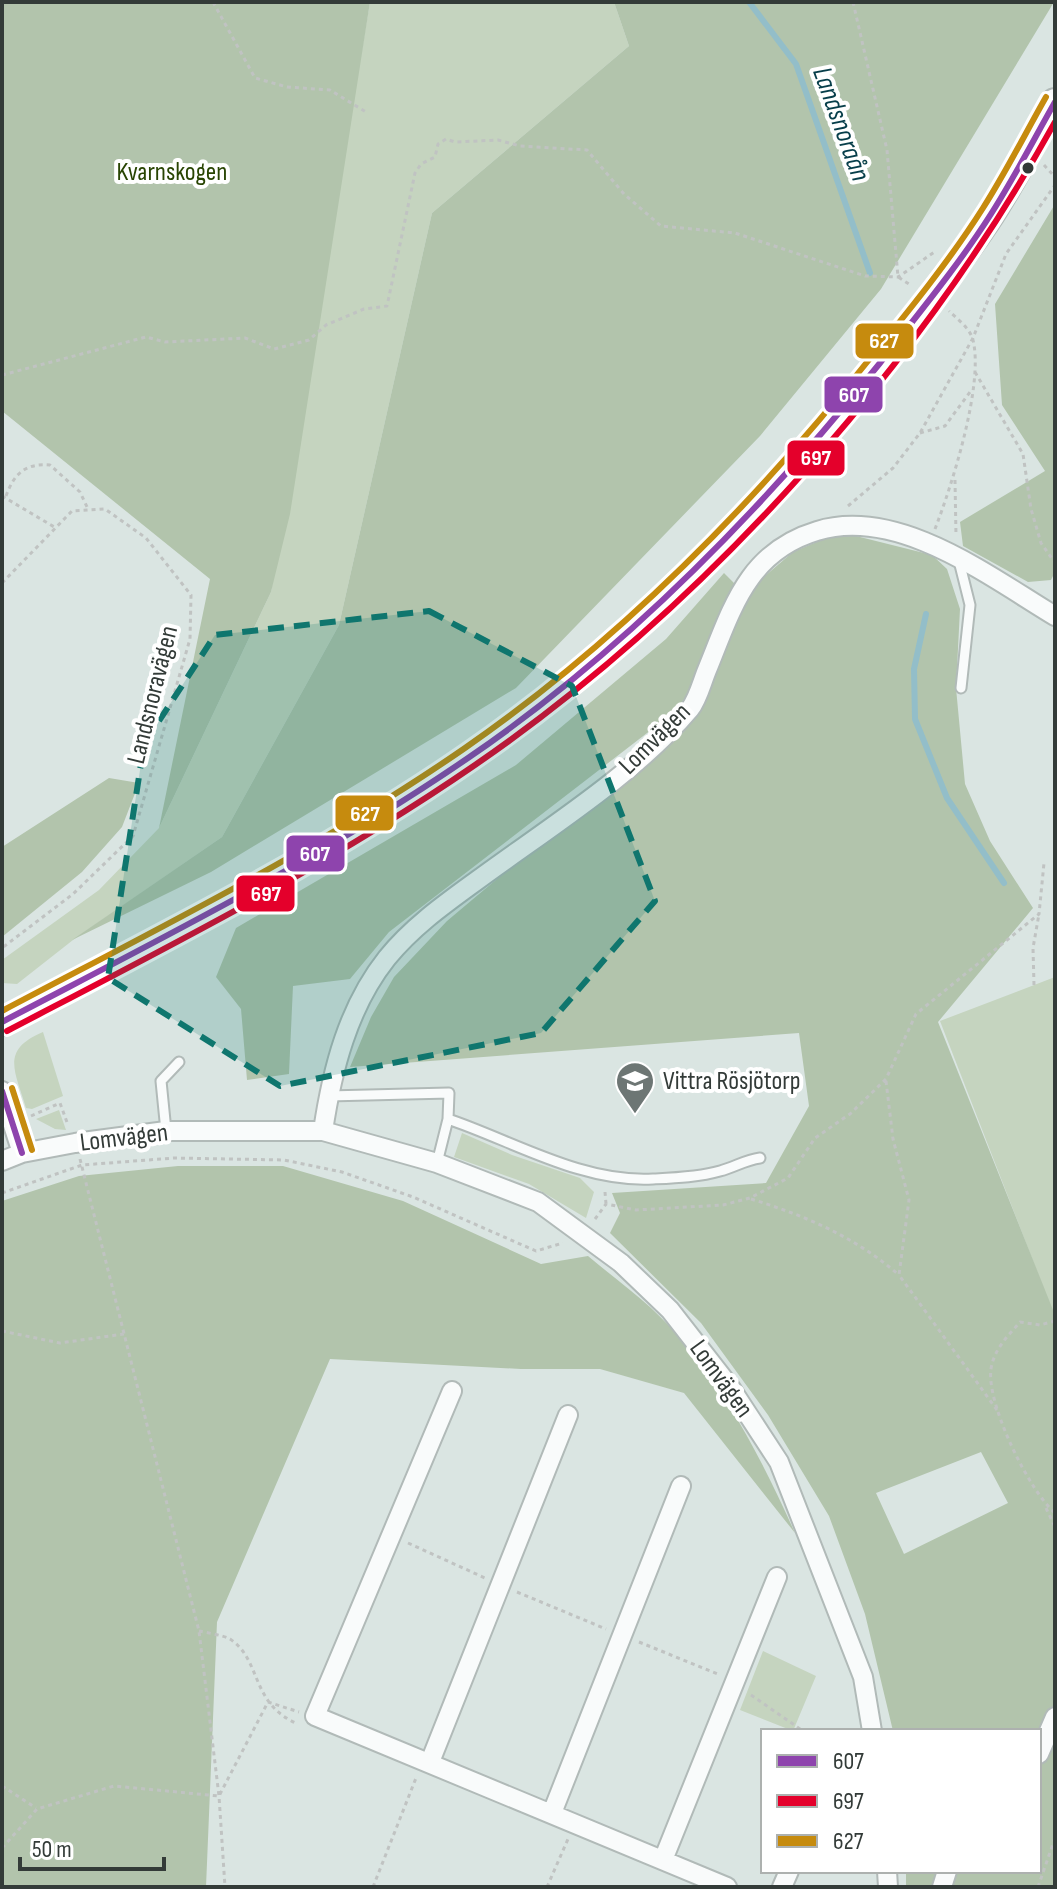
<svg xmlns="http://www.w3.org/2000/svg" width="1057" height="1889" viewBox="0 0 1057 1889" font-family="'Sofia Sans Condensed',sans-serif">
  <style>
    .green { fill: #c5d4bf }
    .forest { fill: #b2c4ac; fill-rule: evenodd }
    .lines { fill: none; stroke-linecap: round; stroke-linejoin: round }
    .stream { stroke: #93bec9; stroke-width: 6 }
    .lane-casing { stroke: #b1bab8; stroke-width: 13 }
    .street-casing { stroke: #b1bab8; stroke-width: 22 }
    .secondary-casing { stroke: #b1bab8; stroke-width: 30 }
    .path { stroke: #c0c3c2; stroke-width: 3; stroke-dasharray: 4 4; stroke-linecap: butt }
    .lane { stroke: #f9fbfb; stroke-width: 9 }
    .street { stroke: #f9fbfb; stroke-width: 18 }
    .secondary { stroke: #f9fbfb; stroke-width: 26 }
    .bus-1-casing { stroke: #fff; stroke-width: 12 }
    .bus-2-casing { stroke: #fff; stroke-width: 12 }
    .bus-3-casing { stroke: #fff; stroke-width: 12 }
    .bus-1 { stroke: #8e44ad; stroke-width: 6 }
    .bus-2 { stroke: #e4002b; stroke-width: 6 }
    .bus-3 { stroke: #c68b0e; stroke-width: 6 }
    .marked { fill: #0f766e; fill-opacity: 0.2; stroke: #0f766e; stroke-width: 6; stroke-dasharray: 16 10; stroke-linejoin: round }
    .bus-dot { fill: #333b38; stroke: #fff; stroke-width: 3 }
    .labels { text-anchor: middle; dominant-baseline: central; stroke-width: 8; stroke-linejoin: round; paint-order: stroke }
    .park-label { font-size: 26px; fill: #294503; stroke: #fff }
    .street-label { font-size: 26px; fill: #333b38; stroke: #fff }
    .poi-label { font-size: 26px; fill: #333b38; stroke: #fff; text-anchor: start }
    .water-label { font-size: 28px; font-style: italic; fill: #073e4a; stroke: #fff }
    .line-badge { stroke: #fff; stroke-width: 3 }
    .badge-label { font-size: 22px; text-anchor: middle; font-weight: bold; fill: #fff }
  </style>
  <rect width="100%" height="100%" fill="#dae5e2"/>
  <path class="green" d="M370,2h244l15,44 -197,167 -93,412 -117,212 -149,103 -56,44 -15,-1v-23l97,-70 60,-62 112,-236z
    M1055,977v337l-1,1 -114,-294z
    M43,1032l20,64 -31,13 -6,-1c-11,-37 -26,-58 17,-76z
    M59,1110l7,20 -11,-1 -19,-10z
    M462,1133l50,22 68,23 14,14 -8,26 -57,-34 -75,-27z
    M763,1651l53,25 -23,55 -53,-21z"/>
  <path class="forest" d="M2,2h368l-80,512 -19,78 -112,236 51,-249 -208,-168z
    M614,2h440l-173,287 -121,147 -244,252 -305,184 -139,68 150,-103 117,-212 93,-412 197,-167z
    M1055,204v368l-4,8 -23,2 -65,-36 -3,-24 85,-51 -43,-66 -7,-101z
    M840,532l92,23 15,14 13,40 -4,79 9,96 25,57 43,67 -95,114 117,293v572h-149v-16h133v-140h-146l-28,-117 -36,-98 -61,-101 -67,-92 -91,-90 10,-20 -8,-20 154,-10 43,-77 -10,-73 -449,34 21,-50 23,-40 53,-56 252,-212 40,-105 20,-23 34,-29zM981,1452l27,51 -104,51 -28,-61z
    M724,573l11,11 -37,98 -25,31 -284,219 -39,47 -57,7 -4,88 -42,6 -6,-71 -25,-32 20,-49 280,-163 150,-126z
    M109,778l30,5 -17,44 -40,45 -80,65v-90z
    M178,1166h105l120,35 138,63 47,-8c20,17 42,33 62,51 65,60 109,146 145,226l-111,-140 -84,-24h-79l-191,-10 -113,263 -11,265h-204v-686l77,-25z"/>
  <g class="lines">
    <path class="stream" d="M749,2l47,62 74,209
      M926,614l-12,55 1,50 32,79 57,85"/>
    <g class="lane-casing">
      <path id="lane" d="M959,561l11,44 -9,83
        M328,1096l121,-3 -1,26 -11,44
        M448,1119c65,22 134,64 205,60 21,-1 47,-2 67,-8 15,-4 25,-11 40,-13
        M166,1131l-5,-50 18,-19"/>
    </g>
    <g class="street-casing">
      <path id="street" d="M2,1091l20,62
        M323,1131c9,-61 25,-124 64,-173 26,-32 59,-55 92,-79 68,-50 156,-105 211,-170 8,-10 12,-27 17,-39 25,-61 40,-118 110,-139 81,-25 173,46 238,85
        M2,1161l20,-8 53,-10 91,-12h157l114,32 101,39 83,61 49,47 60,77 49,75 84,215 9,54
        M452,1391l-137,325 412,171
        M1039,1754l16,-37
        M430,1762l138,-347
        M552,1813l129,-327
        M663,1860l114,-283
        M887,1871l1,16
        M782,1887l7,-16
        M942,1887l5,-16"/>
    </g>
    <g class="secondary-casing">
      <path id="secondary" d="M2,1022c176,-93 373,-189 530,-311 142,-110 251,-224 361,-365 33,-43 68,-86 98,-132 23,-36 43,-75 64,-112"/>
    </g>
    <path class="path" d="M213,2l42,76 32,9 43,3 36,22
      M853,2l34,148 11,127 14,9
      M1044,165l11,12
      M975,372l48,82 8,55 10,34 14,20
      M2,375l144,-38 19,5 80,-4 29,11 35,-9 17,-15 38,-16 23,-3 28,-133 6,-9 14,-7 3,-13 8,-5 9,3 43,-2 22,6 67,4 37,44 37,32 74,7 130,43 33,1 38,-26
      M920,433l25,-7 25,-34
      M955,480l1,56
      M2,496l54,32
      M6,496c8,-22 19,-33 44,-31l30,27 8,17
      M848,506l45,-38 27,-35 53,-95 33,-84 49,-69
      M935,529c17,-44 49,-144 38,-189 -3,-12 -16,-21 -24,-29
      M2,583l70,-72 33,-2 41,29 45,57 -1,44 -57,197 -60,58 -71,54
      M1034,985l-1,-37 6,-34
      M886,1081l7,58 16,61 -10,75 98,135
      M31,1116l29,-13 8,22
      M80,1159l119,472 20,165 6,91
      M605,1192l1,12
      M2,1193l80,-28 92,-7 110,2 58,12 71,25 123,54 27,-8
      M751,1199c55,17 104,38 148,76
      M595,1219l11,-15 30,6 87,-5 27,-7 38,-20 27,-40 35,-24 36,-35 30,-65 123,-100 5,-51
      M1055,1321l-15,4 -20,-3c-12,14 -26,27 -29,47 -5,34 38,122 64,144
      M2,1331l58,12 64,-9
      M1046,1508l9,19
      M408,1543l77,35
      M517,1592l89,37
      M199,1631c9,2 23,4 31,8 32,21 20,65 68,85
      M639,1642l79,32
      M751,1695l52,36
      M2,1786l34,22
      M2,1848l35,-39 77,-23 105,10 49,-94 31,10
      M373,1887l43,-109
      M547,1887l21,-48
      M1038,1887l17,-49"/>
    <use href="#lane" class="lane"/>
    <use href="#street" class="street"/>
    <use href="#secondary" class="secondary"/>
    <g class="bus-1-casing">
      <path id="bus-1" d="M2,1022c158,-83 319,-163 466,-264 158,-108 293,-247 412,-395 38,-49 78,-97 111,-149 23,-36 43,-75 64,-112
        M2,1091l20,62"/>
    </g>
    <g class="bus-2-casing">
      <path id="bus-2" d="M7,1031c159,-83 320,-164 468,-266 230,-158 445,-399 580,-643"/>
    </g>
    <g class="bus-3-casing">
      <path id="bus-3" d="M2,1011c157,-83 317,-162 463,-263 156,-108 289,-244 407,-392 39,-48 78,-96 111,-148 23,-36 42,-74 63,-111
        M12,1088l20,62"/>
    </g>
    <use href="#bus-1" class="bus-1"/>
    <use href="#bus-2" class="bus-2"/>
    <use href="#bus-3" class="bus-3"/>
  </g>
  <path class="marked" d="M429,611l143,75 83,215 -114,132 -261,53 -172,-108 36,-234 71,-109z"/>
  <defs>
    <g id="school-pin" transform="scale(2)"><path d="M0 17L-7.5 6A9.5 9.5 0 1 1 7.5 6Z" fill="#6d7674" stroke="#fff"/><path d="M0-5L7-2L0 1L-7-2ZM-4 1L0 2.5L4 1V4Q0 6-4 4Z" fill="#fff"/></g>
  </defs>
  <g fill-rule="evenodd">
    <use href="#school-pin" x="635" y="1081"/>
  </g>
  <circle class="bus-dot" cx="1028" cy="168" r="7"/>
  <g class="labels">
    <g class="park-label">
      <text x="172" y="172">Kvarnskogen</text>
    </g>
    <g class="street-label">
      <text transform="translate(153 695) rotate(-76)">Landsnoravägen</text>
      <text transform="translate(655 739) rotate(-45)">Lomvägen</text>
      <text transform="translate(124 1138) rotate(-7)">Lomvägen</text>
      <text transform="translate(721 1379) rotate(54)">Lomvägen</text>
    </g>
    <g class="poi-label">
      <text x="663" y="1081">Vittra Rösjötorp</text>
    </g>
    <g class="water-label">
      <text transform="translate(841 124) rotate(70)">Landsnoraån</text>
    </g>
  </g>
  <g class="line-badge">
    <rect x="854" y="322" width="61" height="38" rx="8" fill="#c68b0e"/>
    <rect x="823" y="375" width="61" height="39" rx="8" fill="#8e44ad"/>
    <rect x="786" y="439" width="60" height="38" rx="8" fill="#e4002b"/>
    <rect x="334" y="794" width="61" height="38" rx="8" fill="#c68b0e"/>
    <rect x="285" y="834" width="61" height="39" rx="8" fill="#8e44ad"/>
    <rect x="235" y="874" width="61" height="39" rx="8" fill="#e4002b"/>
  </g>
  <g class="badge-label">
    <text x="884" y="348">627</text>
    <text x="854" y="402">607</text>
    <text x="816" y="465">697</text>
    <text x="365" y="821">627</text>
    <text x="315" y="861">607</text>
    <text x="266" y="901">697</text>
  </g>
  <rect width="1057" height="1889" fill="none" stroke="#333b38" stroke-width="8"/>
  <rect x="761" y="1729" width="280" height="144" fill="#ffffff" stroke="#adb1af" stroke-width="2"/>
  <rect x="777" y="1755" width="40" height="12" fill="#8e44ad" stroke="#adb1af" stroke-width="2"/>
  <text x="833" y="1769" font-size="24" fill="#333b38">607</text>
  <rect x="777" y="1795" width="40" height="12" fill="#e4002b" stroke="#adb1af" stroke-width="2"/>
  <text x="833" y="1809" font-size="24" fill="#333b38">697</text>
  <rect x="777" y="1835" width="40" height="12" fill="#c68b0e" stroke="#adb1af" stroke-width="2"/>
  <text x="833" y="1849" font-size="24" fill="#333b38">627</text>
  <path d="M20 1857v12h144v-12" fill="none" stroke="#333b38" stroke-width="4"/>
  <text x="32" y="1857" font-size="24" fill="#333b38" stroke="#ffffff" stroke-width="6" paint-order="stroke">50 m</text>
</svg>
